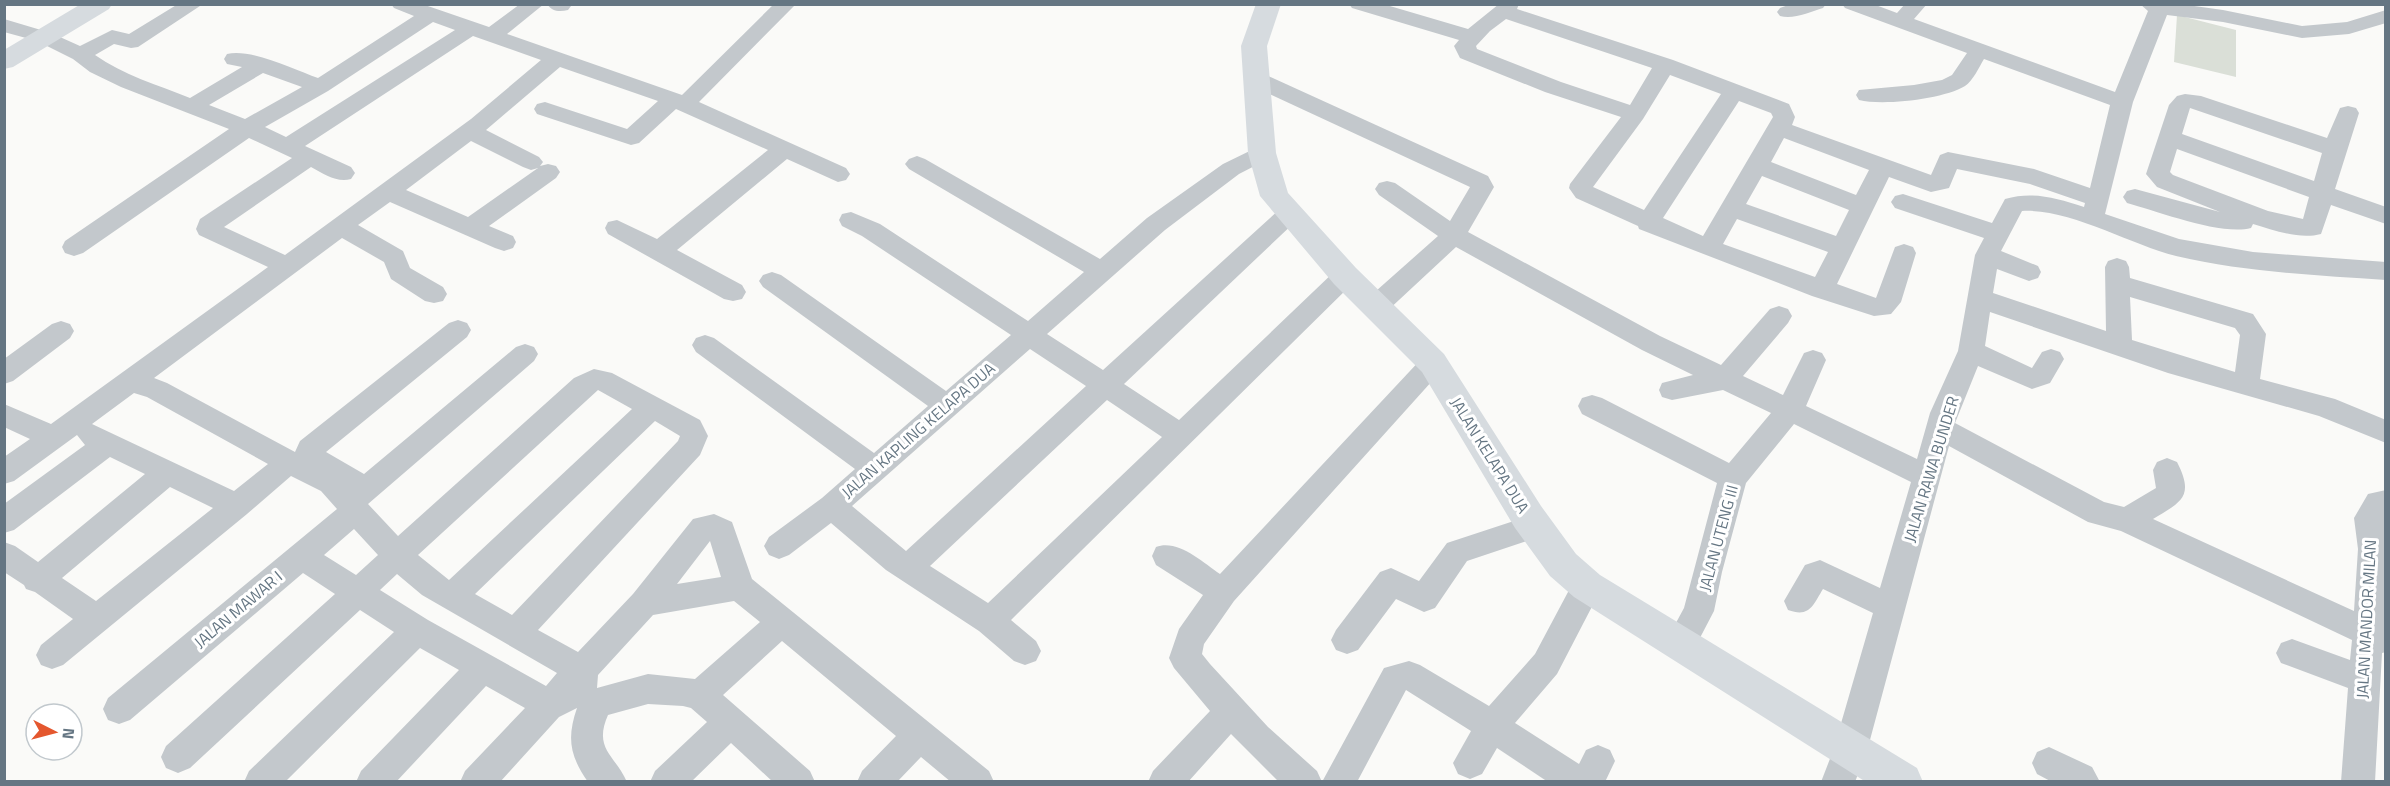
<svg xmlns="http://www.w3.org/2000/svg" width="2390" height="786" viewBox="0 0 2390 786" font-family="'Titillium Web',sans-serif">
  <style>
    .green { fill: #dadfd7 }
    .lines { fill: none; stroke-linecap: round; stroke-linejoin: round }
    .minor { fill: #c3c8cc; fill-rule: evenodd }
    .major { fill: #d6dbdf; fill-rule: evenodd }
    .labels { text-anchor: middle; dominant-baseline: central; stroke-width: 6; stroke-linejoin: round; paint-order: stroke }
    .street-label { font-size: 16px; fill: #657683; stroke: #fff }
  </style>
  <rect width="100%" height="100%" fill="#fafaf8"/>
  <path class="green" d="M2177,15l59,15v47l-62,-15z"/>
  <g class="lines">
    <path class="minor" d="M178,4h25l-65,43 -7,1 -17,-4 -19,11c28,20 63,30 95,43l52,-31 -15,-3 -3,-5 3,-5c24,-6 68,16 91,24l96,-62 -20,-8 -3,-4h31l67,23 31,-23h24l-37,30 175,61 92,-91h22l-97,98 147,66 4,6 -4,6 -8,2 -51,-23 -110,91 65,35 4,7 -4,7 -9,2 -9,-2 -116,-65 -3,-6 3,-6 9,-2 40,19 111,-89 -92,-41 -37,34 -8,2 -94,-31 -3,-5 3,-5 8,-2 82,27 31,-28 -98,-34 -74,63 53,27 4,5 -3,4 8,-2 8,2 4,6 -4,6 -67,48 24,10 3,6 -3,6 -9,3 -9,-3 -105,-46 -32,23 45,26 7,17 33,19 4,7 -4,7 -9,2 -9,-2 -34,-22 -7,-17 -42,-24 -188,140 13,5 128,69 5,-11 149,-118 9,-3 9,3 4,7 -4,7 -141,115 38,22 152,-127 9,-3 9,3 4,7 -4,7 -166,143 30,32 176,-158 20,-9 18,4 88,47 8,16 -8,19 -162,175 40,22 55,-58 60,-75 21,-5 18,8 20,57 237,192 5,11h-43l-30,-25 -24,25h-40l5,-11 34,-35 -114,-95 -59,54 87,76 5,11h-42l-42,-39 -40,39h-41l5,-11 52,-49 -16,-14 -8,-2 -35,-2 -40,11c-15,34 7,40 19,67h-39c-19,-27 -21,-45 -11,-74l-18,9 -59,65h-40l5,-11 60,-63 -39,-22 -90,96h-40l5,-11 98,-101 -39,-22 -135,134h-41l5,-11 145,-139 -34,-22 -170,158 -12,5 -12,-5 -5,-11 5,-11 169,-152 -32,-21 -173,147 -11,4 -11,-4 -5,-11 5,-11 229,-189 -16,-18 -30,-15 -44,38 -184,151 -11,4 -11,-4 -5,-10 5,-10 32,-26 -38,-27 -9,-3 -2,-4 -20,-13v-30l11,4 23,16 107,-88 -35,-17 -96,73 -10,3v-29l81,-59 -8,-10 -63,46 -10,3v-27l26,-18 -26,-12v-23l47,20 217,-157 -69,-32 -3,-6 4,-10 92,-61 -43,-20 -166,115 -9,3 -9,-3 -3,-6 3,-6 164,-112 -108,-42 -31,-15 -17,-13 -36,-18 -33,-9v-13l47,14 29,13 32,-16 17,4zM433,22l22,8 -169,107 -21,-10 63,-36zM473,36l68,24 -70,59 -186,136 -61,-28 87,-60c13,7 26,16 40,12l4,-6 -4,-6 -46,-21zM263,73l39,14 -57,32 -36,-14zM471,141l52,26 8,3 7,-2 -70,49 -62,-27zM598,390l34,19 -183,171 -31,-25zM134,393l13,4 121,67 -34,27 -142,-67zM655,421l25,15 -2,5 -166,174 -37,-21zM170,487l43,21 -117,93 -34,-23zM354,529l24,26 -22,20 -32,-20zM710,541l11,36 -44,7zM397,574l25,21 135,78 -11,13 -118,-66 -48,-30zM734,601l26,21 -65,57 -47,-5 -51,14 1,-13 55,-60z
      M547,4h23l1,2 -3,4c-8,2 -16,2 -21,-6z
      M1349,4h34l85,25 31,-25h20l-2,5 156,51 116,44 6,13 -3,8 139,50 9,-20 8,-3 86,17 56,19 20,-83 -126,-46c-5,8 -11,22 -19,27 -21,13 -82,20 -106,14l-3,-5 3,-5 55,-5 28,-5 10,-5 15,-22 -122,-45 -3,-4h31l24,9 8,-9h22l-13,15 201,73 33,-81 -8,-7h40l43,6 79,16 45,-4 39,-12v13l-37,11 -47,4 -79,-16 -56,-7 -34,87 -28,112 74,25 74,13 133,10v18c-71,-5 -142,-8 -210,-24 -47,-12 -107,-48 -154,-45l-21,40 37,15 3,6 -3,6 -9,3 -32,-12 -4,24 113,38 -1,-64 3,-6 9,-3 9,3 3,6 1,11 123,36 13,20 -6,45 75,20 51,21v23l-67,-27 -151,-43 -178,-61 -5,34 47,22 10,-16 9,-3 9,3 4,7 -14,24 -18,6 -54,-23 -23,57 149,79 20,5 32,-19 -3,-18 4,-8 10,-4 10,4c18,35 4,40 -24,57l201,92 4,-62 -4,-31 14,-24 18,-4 -2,135 2,1v26l-4,1 -7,129h-34l7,-94 -67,-25 -5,-10 5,-10 11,-4 58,21 2,-20 -231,-109 -33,-9 -139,-76 -82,305 -12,31h-34l12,-31 40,-138 -50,-24c-10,16 -13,29 -35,21l-4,-9 21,-36 15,-5 60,28 31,-106 -117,-58 -48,59 -24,89 -8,39 -23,44 -11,4 -11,-4 -5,-10 20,-37 33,-125 -135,-69 -4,-8 4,-8 10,-3 10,3 127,65 42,-50 -48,-23 -51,10 -10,-3 -3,-7 3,-7 31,-8 -51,-25 -186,-103 -71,66 -9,2 -9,-2 -4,-7 4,-7 71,-63 -59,-41 -4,-6 4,-6 8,-2 8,2 55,38 20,-34 -222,-103 -3,-5 3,-5 8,-2 8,2 224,102 6,11 -26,45 192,104 61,29 49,-56 9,-3 9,3 4,7 -4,7 -45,53 40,19 21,-42 9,-3 9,3 4,7 -20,46 111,53 13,-46 28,-62 17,-96 9,-17 -89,-30 -4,-6 4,-6 8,-2 89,29 13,-24c28,-8 51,-1 79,8l1,-4 -55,-19 -73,-15 -8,19 -18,4 -42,-15 -52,107 39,14 19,-51 9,-3 9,3 3,6 -15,49 -10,12 -17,2 -62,-20 -173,-67 -1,-3 -62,-28 -7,-10 1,-4 51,-67 -76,-25 -85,-34 -6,-12 5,-6 -107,-32zM1506,19l146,49 -22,37 -69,-23 -84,-33 -1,-3 14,-15zM1670,75l51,19 -77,116 -51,-23 50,-68zM1739,101l32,12 2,4 -70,119 -40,-18zM1784,138l85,32 -13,25 -85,-33zM1762,176l87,34 -13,26 -90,-32zM1737,219l91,33 -13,25 -92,-33zM2130,297l105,31 5,7 -5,37 -103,-32z
      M1791,4h35l-3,4c-13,4 -30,12 -43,8l-3,-4 3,-4z
      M2185,94l16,2 126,42 13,-30 8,-2 8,2 3,5 -24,76 51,18v17l-55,-19 -10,29c-22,6 -47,-4 -68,-10l-2,4c-30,8 -94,-17 -124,-25l-4,-6 4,-6 8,-2 85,23 -63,-25 -11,-13 23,-69 8,-9zM2190,108l132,45 -8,28 -132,-47zM2177,149l132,48 -6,22 -35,-8 -95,-36 -3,-3z
      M1262,145l8,3 3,5 -3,5 -31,16 -74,56 -118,104 56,36 178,-162 8,-2 8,2 4,6 -4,6 -173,164 55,36 157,-150 9,-3 9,3 4,6 -4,6 -343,338 25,21 5,10 -5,10 -11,4 -11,-4 -35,-30 -93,-61 -55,-47 -42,32 -10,4 -10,-4 -5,-9 5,-9 53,-39 33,-29 -159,-117 -4,-7 4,-7 9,-3 9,3 160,115 54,-47 -165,-119 -4,-6 4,-6 9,-3 9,3 165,116 65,-56 -149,-99 -20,-10 -3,-6 3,-6 9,-2 29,12 148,97 56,-49 -175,-103 -4,-5 4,-5 8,-3 8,3 175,100 47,-41 76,-54zM1030,349l56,37 -180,165 -54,-45zM1107,400l55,37 -174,166 -58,-37z
      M61,321l9,3 4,7 -4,7 -57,43 -9,3v-25l48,-35z
      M1433,353l9,3 4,7 -4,7 -208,231 -30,43 -2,10 8,10 58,63 49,44 5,11h-43l-48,-48 -43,48h-40l5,-11 57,-60 -36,-43 -5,-10 10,-29 24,-34 -47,-30 -4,-9 4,-9c22,-8 46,15 64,27l204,-218z
      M1535,514l10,3 5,9 -5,9 -78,26 -32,47 -11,4 -28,-13 -38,51 -11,4 -11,-4 -5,-10 5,-10 44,-58 11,-4 28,13 28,-38z
      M1587,573l11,4 4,9 -4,9 -41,79 -42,49 64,41 7,-14 12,-5 12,5 5,11 -10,21h-57l-51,-34 -15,26 -12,5 -12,-5 -5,-11 18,-32 -65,-41 -49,92h-35l62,-114 25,-7 11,4 69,41 46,-52 41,-77z
      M2049,747l43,20 8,15h-48l-15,-8 -5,-11 5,-11z"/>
    <path class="major" d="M81,4h31l-3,5 -96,58 -9,2v-19z
      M1256,4h25l-14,42 9,107 12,40 68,75 88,86 97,152 35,48 24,21 317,193 6,14h-57l-292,-185 -24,-21 -35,-48 -93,-156 -88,-88 -74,-88 -12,-43 -7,-107z"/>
  </g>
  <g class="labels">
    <g class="street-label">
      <text transform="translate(918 430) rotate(-41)">JALAN KAPLING KELAPA DUA</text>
      <text transform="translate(1490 455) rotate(58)">JALAN KELAPA DUA</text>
      <text transform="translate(1931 469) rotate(-73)">JALAN RAWA BUNDER</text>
      <text transform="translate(1718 538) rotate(-75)">JALAN UTENG III</text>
      <text transform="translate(238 609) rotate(-40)">JALAN MAWAR I</text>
      <text transform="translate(2366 619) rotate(-87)">JALAN MANDOR MILAN</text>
    </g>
  </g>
  <rect width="2390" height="786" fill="none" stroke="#657683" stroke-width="12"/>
  <g transform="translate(54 732) rotate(96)"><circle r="28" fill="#ffffff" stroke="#c1c8cd" stroke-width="1.5"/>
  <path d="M0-4.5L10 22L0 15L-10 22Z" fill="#e4572e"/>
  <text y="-9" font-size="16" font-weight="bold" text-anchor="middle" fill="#657683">N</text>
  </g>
</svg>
